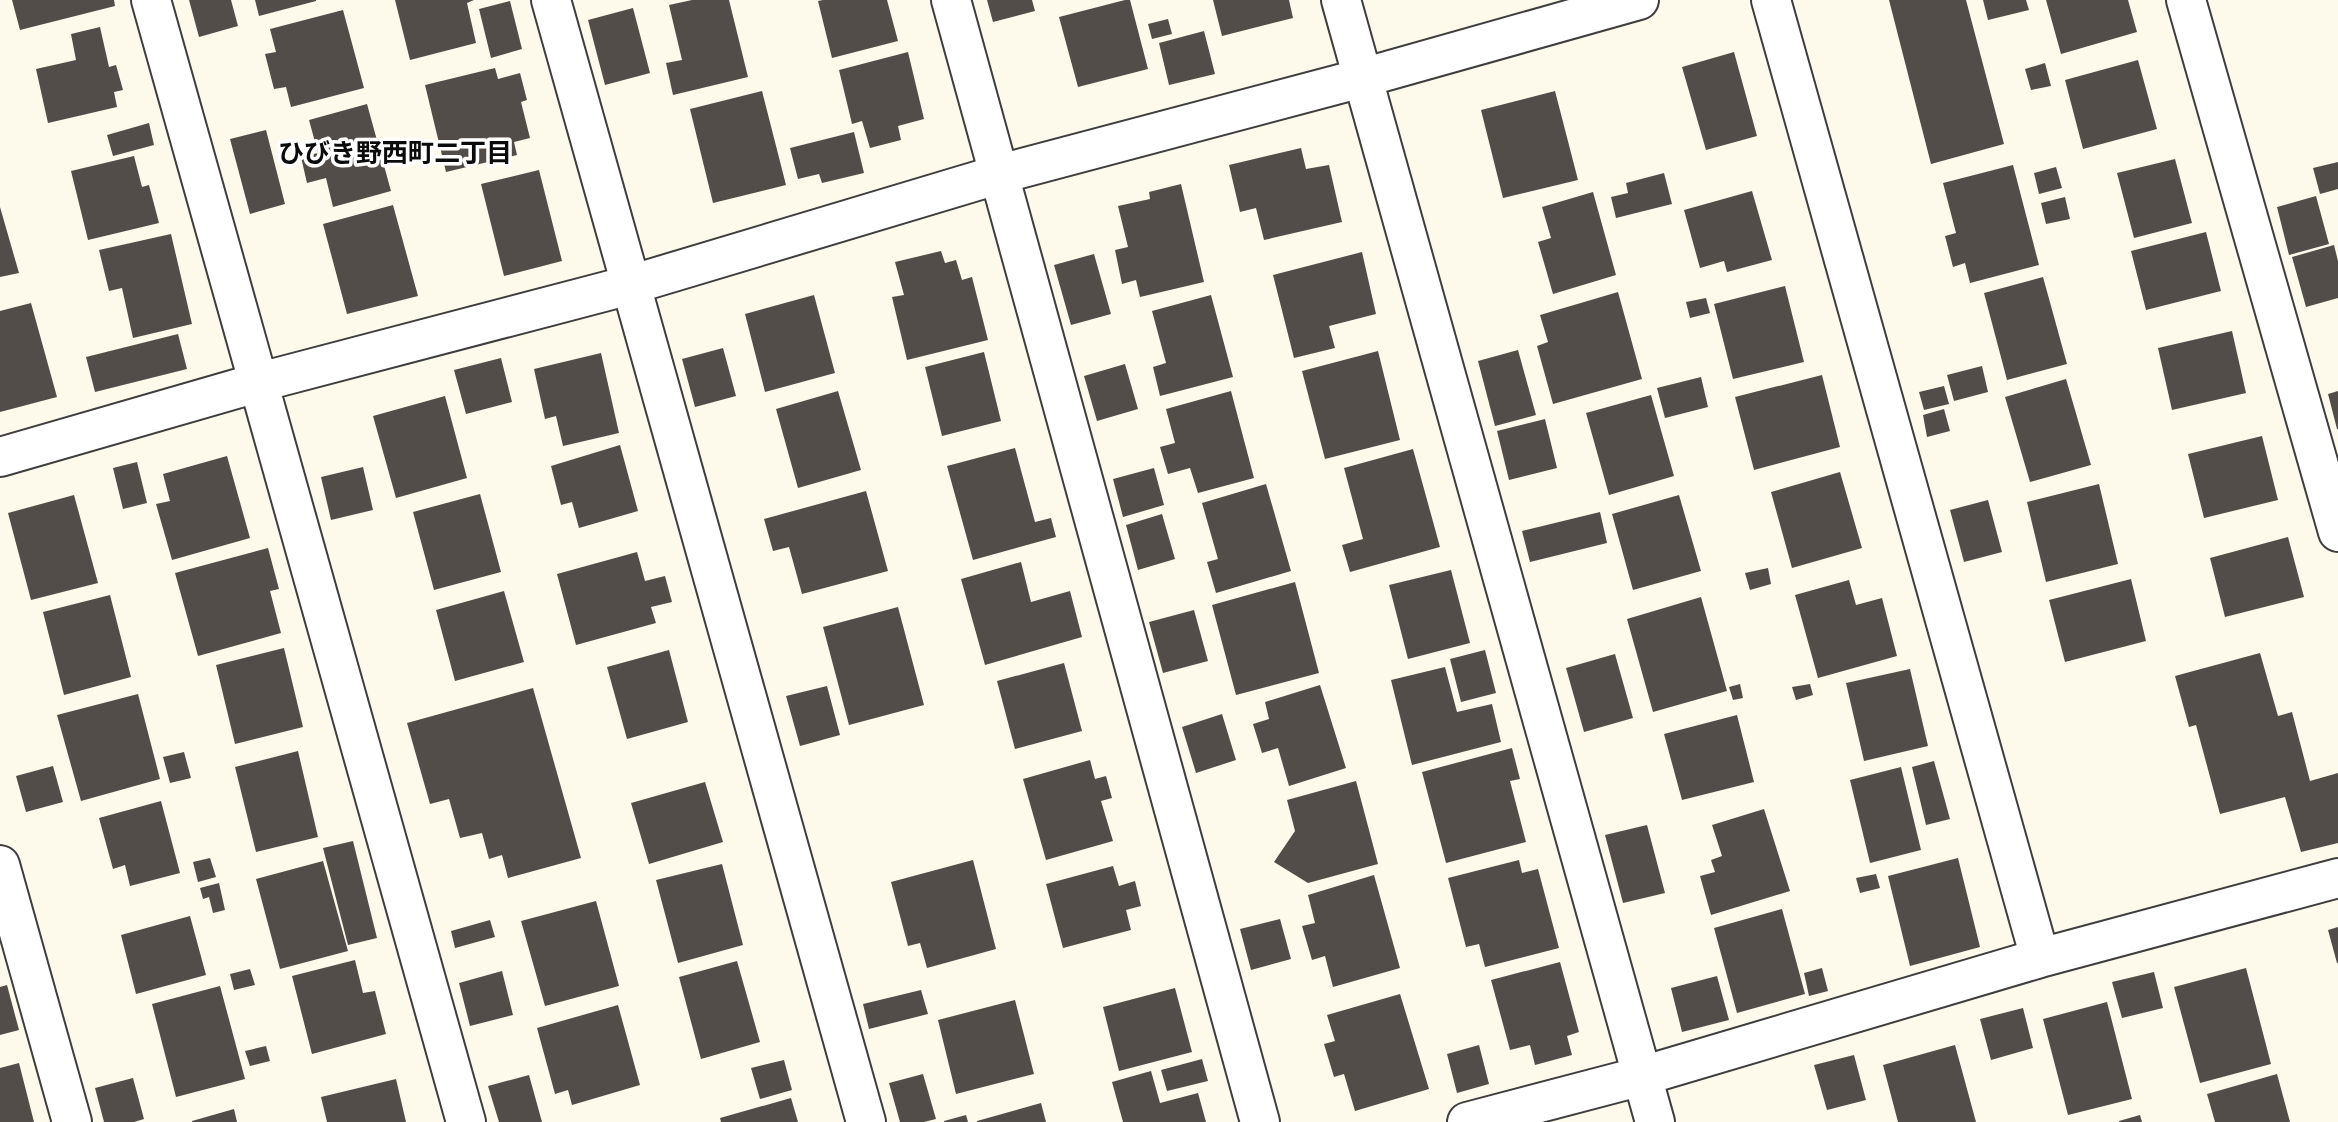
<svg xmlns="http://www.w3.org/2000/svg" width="2338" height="1122" viewBox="0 0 2338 1122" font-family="Bitter,'Noto Sans JP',serif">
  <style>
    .building { fill: #534d49 }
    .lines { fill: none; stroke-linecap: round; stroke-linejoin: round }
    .minor-casing { stroke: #3e3e3e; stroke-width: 42 }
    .minor { stroke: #fff; stroke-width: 38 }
    .labels { text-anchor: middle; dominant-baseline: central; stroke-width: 7; stroke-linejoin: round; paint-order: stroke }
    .neighbourhood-label { font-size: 26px; font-weight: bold; fill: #0b0b0b; stroke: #fff }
  </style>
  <rect width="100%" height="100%" fill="#fdfaeb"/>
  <path class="building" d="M12,0h102l1,6 -95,24z
    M189,0h42l7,26 -39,11z
    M255,0h61v1l-57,15z
    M395,0h79l-7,3 9,40 -66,17z
    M692,0h37l19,77 -75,18 -7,-32 16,-3 -13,-55z
    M823,0h64l11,41 -66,17 -14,-57z
    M987,0h45l3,11 -42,11z
    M1125,0h5l18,69 -70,18 -19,-70z
    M1213,0h76l4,18 -71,18z
    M1889,0h77l38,144 -73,20z
    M1983,0h43l3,10 -41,10z
    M2046,0h82l9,32 -76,22z
    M510,1l12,48 -31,9 -12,-49z
    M633,8l17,65 -45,12 -17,-65z
    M343,10l21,78 -73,19 -5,-20 -12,2 -9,-35 11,-2 -6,-23z
    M1168,19l4,15 -20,5 -4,-15z
    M100,27l9,40 7,-2 7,25 -9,2 3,15 -69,16 -12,-54 40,-9 -5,-26z
    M1204,31l11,43 -46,11 -10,-42z
    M908,52l16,67 -26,7 3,14 -31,8 -8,-27 -10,3 -13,-54z
    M1734,52l23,84 -51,14 -24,-83z
    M2138,60l19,69 -74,20 -18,-69z
    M2045,63l6,23 -20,4 -6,-21z
    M495,68l3,11 22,-6 7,27 -6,2 9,36 -16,4 3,13 -71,17 -21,-87z
    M762,91l24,94 -73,18 -23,-94z
    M1555,91l23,89 -75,18 -22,-88z
    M367,104l24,87 -58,16 -7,-29 -19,5 -6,-26 17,-4 -9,-33z
    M149,123l5,22 -41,11 -6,-21z
    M266,130l19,74 -35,10 -20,-75z
    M854,132l10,41 -42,10 -3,-9 -21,5 -8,-31z
    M1301,148l5,21 23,-4 13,57 -78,18 -8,-32 -16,4 -11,-47z
    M134,156l8,31 7,-2 10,38 -71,17 -17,-69z
    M2175,159l17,64 -58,15 -17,-65z
    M2338,162v27l-18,5 -7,-26z
    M2013,165l26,100 -69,18 -5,-20 -12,4 -8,-31 11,-3 -13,-50z
    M2056,167l6,21 -23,6 -5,-21z
    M539,170l23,91 -58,15 -23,-92z
    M1664,173l8,31 -56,14 -5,-21 17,-4 -2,-10z
    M1181,184l23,98 -64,15 -4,-17 -14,4 -7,-34 13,-3 -10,-41 32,-7 -1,-7z
    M1752,191l20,69 -45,12 -3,-11 -24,7 -16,-58z
    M1593,192l23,83 -63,19 -15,-52 13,-4 -9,-31z
    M2316,196l13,48 -40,11 -12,-48z
    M2065,197l5,22 -24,5 -5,-21z
    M393,205l25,91 -71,18 -24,-90z
    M0,207l19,66 -19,4z
    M2206,232l15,59 -75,19 -15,-59z
    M171,234l21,90 -59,14 -11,-50 -13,3 -10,-41z
    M2334,245l4,16v37l-32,9 -14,-50z
    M941,251l4,12 11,-3 6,20 10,-3 16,63 -81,20 -15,-63 12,-2 -9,-33z
    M1362,252l14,62 -47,12 6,22 -41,10 -21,-83z
    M1094,254l17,60 -40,11 -17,-60z
    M2043,277l24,87 -60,16 -23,-87z
    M1785,286l19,76 -71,17 -19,-75z
    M1618,292l24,87 -89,25 -16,-58 11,-4 -8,-27z
    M814,295l21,78 -70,19 -20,-78z
    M1211,295l22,82 -73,19 -7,-29 13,-4 -14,-52z
    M1706,298l4,15 -20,5 -4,-16z
    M31,303l26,94 -57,15v-101z
    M2232,331l14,62 -74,17 -14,-62z
    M178,334l9,35 -92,23 -9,-35z
    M723,348l13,48 -41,11 -13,-48z
    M1518,350l18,65 -41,11 -17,-65z
    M1378,351l22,89 -75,19 -23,-88z
    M984,352l17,69 -59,15 -17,-69z
    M601,353l18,80 -56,13 -7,-30 -11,3 -11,-50z
    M501,358l11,44 -46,12 -12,-44z
    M1125,364l13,45 -41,12 -13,-45z
    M1982,366l6,26 -34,9 -7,-26z
    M1822,375l18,72 -86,23 -19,-73z
    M1701,377l7,30 -43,11 -8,-30z
    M2066,379l25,86 -61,17 -25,-85z
    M1944,386l5,18 -25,6 -5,-18z
    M838,391l23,79 -63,18 -22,-79z
    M1231,391l23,87 -56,15 -8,-25 -22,6 -8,-27 15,-4 -9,-34z
    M2338,391v38h-1l-9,-35z
    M1651,395l23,81 -65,19 -23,-82z
    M445,396l22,82 -71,20 -23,-82z
    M1944,409l6,22 -23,6 -4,-22z
    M1545,419l12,49 -48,12 -12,-49z
    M2262,436l16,64 -74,18 -16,-64z
    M620,445l18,66 -59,17 -7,-26 -11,3 -10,-39z
    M1015,448l20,74 16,-4 5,19 -83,23 -26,-94z
    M1413,449l27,98 -90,25 -8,-27 21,-6 -19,-71z
    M227,456l23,82 -78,22 -16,-56 14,-3 -7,-27z
    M137,462l10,41 -24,6 -10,-41z
    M363,467l10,43 -42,10 -10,-43z
    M1154,468l10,37 -41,12 -10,-38z
    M1840,472l22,76 -70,20 -21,-76z
    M1266,484l25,87 -75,22 -9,-31 11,-3 -16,-56z
    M2099,484l19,80 -72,18 -19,-80z
    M866,491l22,80 -86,23 -13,-47 -16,4 -9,-32z
    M480,494l21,78 -67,18 -21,-78z
    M74,495l24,88 -67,17 -23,-87z
    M1679,495l22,76 -68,19 -21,-76z
    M1988,500l14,52 -38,10 -14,-52z
    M1600,512l7,31 -77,19 -8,-31z
    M1162,514l13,45 -37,11 -12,-45z
    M2288,537l16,60 -79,20 -15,-59z
    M268,548l11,41 -9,2 11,42 -83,23 -23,-83z
    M637,552l8,29 20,-5 7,26 -21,5 5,16 -80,22 -19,-71z
    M1021,562l10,40 39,-11 12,46 -97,28 -24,-86z
    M1768,568l3,16 -21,6 -5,-17z
    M1451,570l19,73 -62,16 -19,-74z
    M2131,579l15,62 -81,21 -16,-62z
    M1849,580l7,25 26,-7 15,58 -79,22 -23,-83z
    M1295,582l24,91 -83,22 -24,-90z
    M504,591l20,71 -69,19 -19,-71z
    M110,595l21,82 -67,18 -21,-83z
    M1701,597l26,94 -74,21 -26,-93z
    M898,607l26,98 -75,20 -26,-98z
    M1194,610l14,51 -45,12 -14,-51z
    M284,648l19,79 -68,17 -19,-79z
    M669,650l19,72 -61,17 -20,-72z
    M1485,650l11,43 -35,9 -11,-43z
    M2260,653l18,63 14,-4 18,69 28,-8v70l-37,9 -16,-55 -65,17 -24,-89 -7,2 -14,-51z
    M1615,654l18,64 -49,14 -18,-64z
    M1064,663l18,68 -67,18 -18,-68z
    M1445,667l12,45 35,-8 9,38 -89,23 -21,-85z
    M1910,669l18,77 -64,15 -18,-78z
    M1740,684l3,14 -10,2 -4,-13z
    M1810,684l3,11 -17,5 -4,-13z
    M1320,685l26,83 -57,18 -11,-38 -16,5 -9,-29 16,-5 -4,-17z
    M827,686l13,49 -40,11 -14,-50z
    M533,688l48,170 -73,20 -6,-23 -13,4 -7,-26 -22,5 -11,-39 -19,5 -23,-81z
    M138,694l22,85 -79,22 -24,-86z
    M1222,714l14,46 -40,13 -14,-46z
    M1737,715l17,67 -72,18 -18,-66z
    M1512,748l8,31 -10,2 16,61 -80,21 -24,-91z
    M298,751l20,86 -62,15 -21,-85z
    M184,752l7,26 -21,5 -7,-26z
    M1090,760l5,19 11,-3 6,22 -11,3 12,40 -67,19 -23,-81z
    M1934,761l16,58 -24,6 -14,-58z
    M53,766l10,36 -37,10 -10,-36z
    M1901,767l20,83 -51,13 -20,-83z
    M1356,781l22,83 -70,19 -34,-21 21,-31 -8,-31z
    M705,782l18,60 -74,22 -18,-61z
    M161,801l19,72 -50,13 -5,-21 -12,4 -14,-51z
    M1764,809l26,82 -79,24 -11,-39 15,-4 -4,-12 11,-4 -10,-31z
    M1647,825l18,68 -42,10 -18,-68z
    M353,841l24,97 -29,7 -25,-97z
    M210,858l6,19 -18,5 -5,-20z
    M1958,858l22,89 -70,19 -22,-90z
    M973,860l23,89 -69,19 -7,-25 -12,3 -17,-64z
    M1519,860l3,13 16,-4 21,79 -74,19 -6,-23 -13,3 -18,-69z
    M323,861l25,90 -68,18 -24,-90z
    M722,864l21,81 -65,18 -22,-83z
    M1113,866l6,20 16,-5 6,25 -15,4 5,20 -68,18 -17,-64z
    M1876,874l4,14 -20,5 -4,-15z
    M1374,875l26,93 -67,19 -8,-31 -13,4 -10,-34 13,-3 -7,-28z
    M219,883l6,27 -12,3 -4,-16 -6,2 -3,-11z
    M596,901l23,85 -74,20 -24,-85z
    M1782,909l23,85 -68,19 -23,-85z
    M190,916l16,59 -70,19 -15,-59z
    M1280,919l11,40 -40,11 -11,-41z
    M490,920l5,17 -40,11 -4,-17z
    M2338,927v36h-1l-9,-33z
    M355,960l8,33 12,-2 11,43 -74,20 -20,-78z
    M737,961l23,81 -59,17 -22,-82z
    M1560,962l19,70 -12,4 5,19 -37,10 -5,-20 -20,5 -19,-70z
    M1822,968l6,23 -19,5 -5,-23z
    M2246,968l25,96 -71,19 -26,-96z
    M250,969l5,16 -21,5 -4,-16z
    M502,971l11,44 -43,11 -11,-43z
    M2154,972l9,36 -41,10 -10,-36z
    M1717,976l12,44 -47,12 -11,-44z
    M7,985l12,45 -19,5v-48z
    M220,986l25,93 -69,18 -24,-93z
    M1175,988l17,64 -73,19 -16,-64z
    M921,990l7,24 -59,15 -6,-25z
    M1400,994l29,95 -74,22 -11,-37 -10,3 -10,-33 11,-3 -8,-26z
    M1015,1000l19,74 -78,20 -18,-74z
    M2107,1002l25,97 -64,16 -25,-96z
    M618,1005l22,80 -68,20 -4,-15 -13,4 -18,-66z
    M2023,1008l10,40 -42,12 -11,-41z
    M1479,1045l10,39 -32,9 -10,-39z
    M1955,1045l21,77h-78l-15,-57z
    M266,1046l4,15 -20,5 -5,-15z
    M1854,1055l12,45 -39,10 -13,-45z
    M1202,1059l6,22 -41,10 -6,-21z
    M784,1060l8,30 -32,9 -9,-31z
    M19,1063l15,59h-34v-54z
    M1151,1071l9,32 38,-10 8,29h-83l-11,-40z
    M923,1074l13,45 -12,3h-24l-11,-39z
    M2277,1074l13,48h-75l-8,-28z
    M529,1075l13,47h-43l-11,-36z
    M133,1078l11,41 -10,3h-30l-9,-34z
    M396,1079l10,43h-79l-6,-25z
    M791,1098l7,24h-77l-1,-4z
    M1041,1103l5,19h-69v-1z
    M234,1109l3,13h-45v-1z
    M966,1115l2,7h-24v-1z
    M2140,1115l2,7h-23v-1z"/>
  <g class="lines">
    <g class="minor-casing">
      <path id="minor" d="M151,0l315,1122
        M551,0l315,1122
        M951,0l309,1122
        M1341,0l314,1122
        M1771,0l269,958
        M2186,0l152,532
        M0,457l260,-75 370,-97 370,-111 362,-96 277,-78
        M0,865l72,257
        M1467,1122l175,-46 398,-118 298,-80"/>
    </g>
    <use href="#minor" class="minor"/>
  </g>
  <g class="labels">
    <g class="neighbourhood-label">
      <text x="395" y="153">ひびき野西町二丁目</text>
    </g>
  </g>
</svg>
